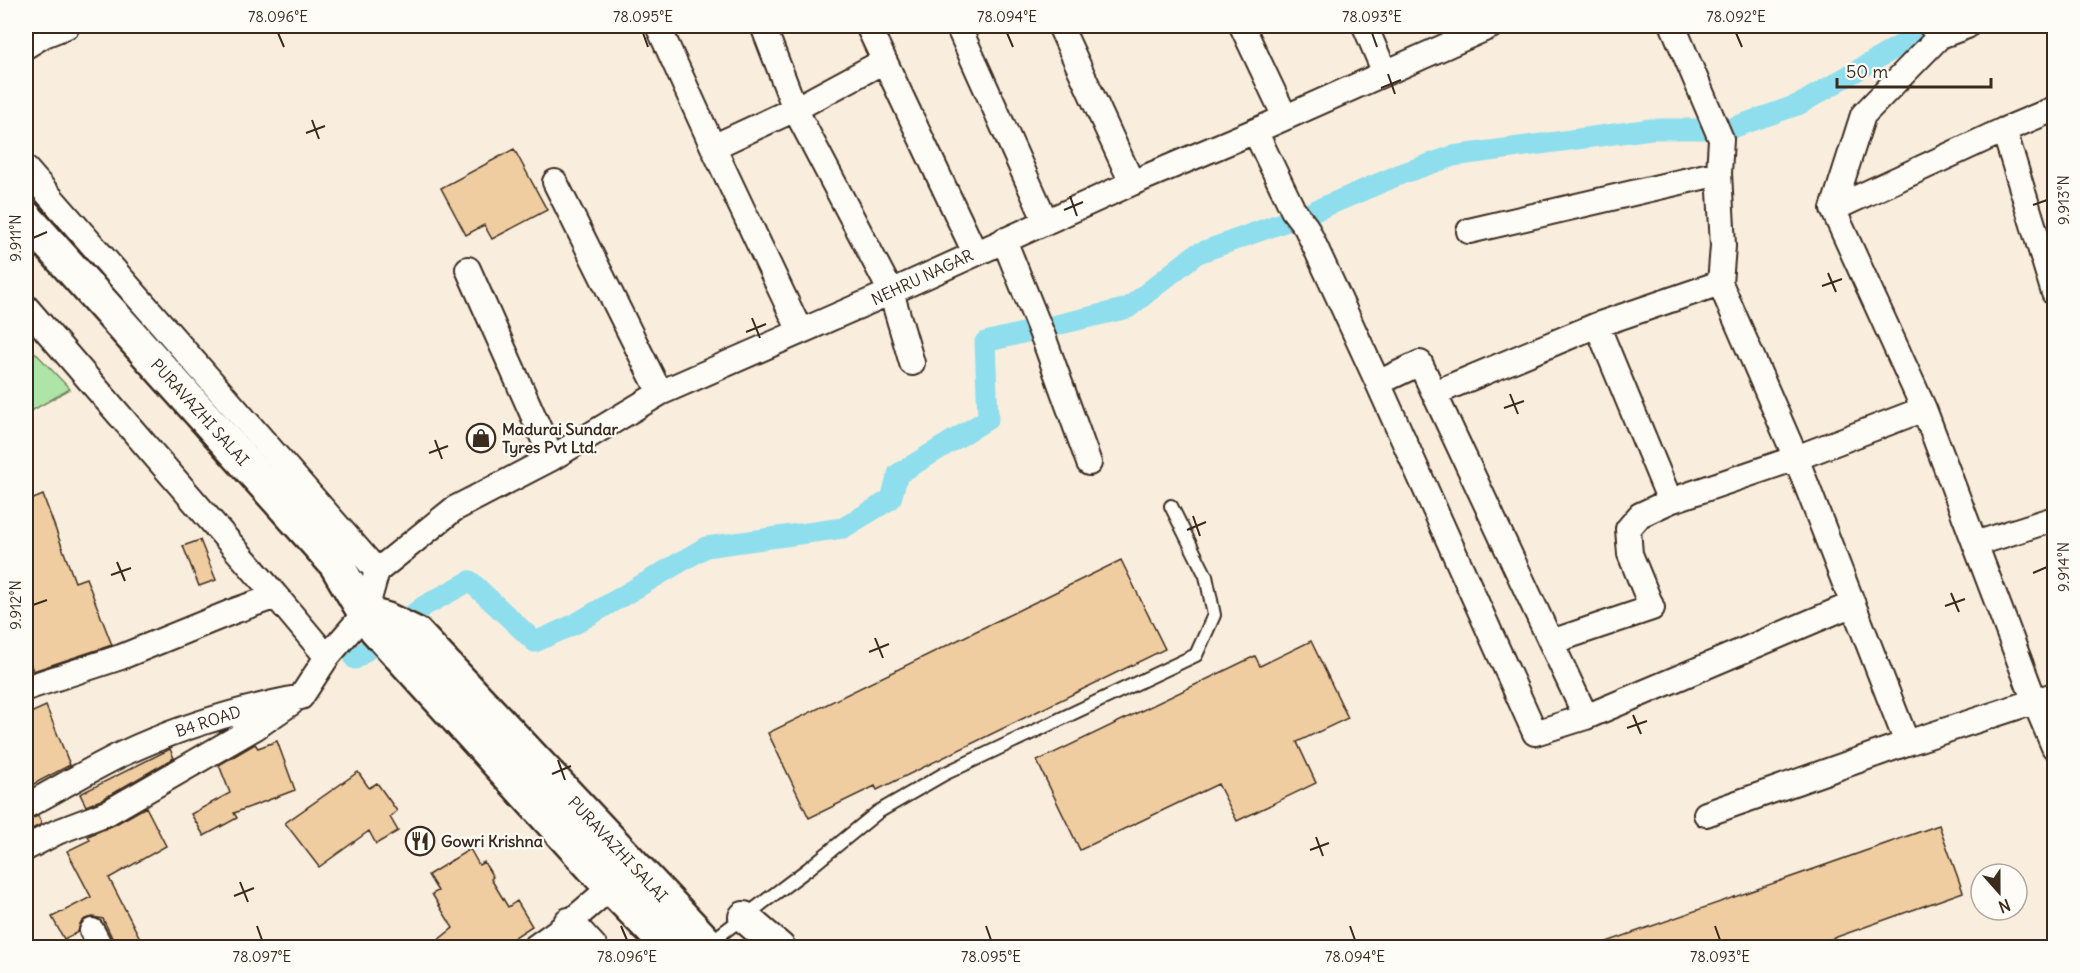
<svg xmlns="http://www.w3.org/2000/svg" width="2080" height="973" viewBox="0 0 2080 973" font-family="Delius,sans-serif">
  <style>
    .green { fill: #aee4a6; stroke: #748762; stroke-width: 1.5 }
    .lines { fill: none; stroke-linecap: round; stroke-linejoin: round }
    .canal { stroke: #8fdeed; stroke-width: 21 }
    .building { fill: #f0cda1; stroke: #3b2a1e; stroke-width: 1.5 }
    .service-casing { stroke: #3b2a1e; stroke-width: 16 }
    .minor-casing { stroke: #3b2a1e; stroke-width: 28 }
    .tertiary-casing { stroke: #3b2a1e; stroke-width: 34 }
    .primary-casing { stroke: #3b2a1e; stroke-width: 38 }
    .service { stroke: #fdfcf7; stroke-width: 12 }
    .minor { stroke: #fdfcf7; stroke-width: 24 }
    .tertiary { stroke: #fdfcf7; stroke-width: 30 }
    .primary { stroke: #fdfcf7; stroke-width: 33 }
    .ticks { fill: none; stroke: #3b2a1e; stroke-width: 2 }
    .labels { text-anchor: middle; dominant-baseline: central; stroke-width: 4.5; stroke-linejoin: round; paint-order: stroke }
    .street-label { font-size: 16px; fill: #3b2a1e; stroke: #fdfcf7 }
    .poi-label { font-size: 16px; font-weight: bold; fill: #3b2a1e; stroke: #fdfcf7; text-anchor: start }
    .neatline { fill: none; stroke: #3b2a1e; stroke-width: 2 }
    .ticks-label { font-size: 15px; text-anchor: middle; fill: #3b2a1e }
  </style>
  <rect width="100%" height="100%" fill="#f9eedd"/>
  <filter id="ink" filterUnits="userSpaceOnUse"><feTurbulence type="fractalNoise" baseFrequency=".0167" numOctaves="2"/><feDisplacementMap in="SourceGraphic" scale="12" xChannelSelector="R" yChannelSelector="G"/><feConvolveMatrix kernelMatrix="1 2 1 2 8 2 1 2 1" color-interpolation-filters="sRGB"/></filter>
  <g filter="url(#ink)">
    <path class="green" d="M26,343l44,46 -44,25z"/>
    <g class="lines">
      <path class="canal" d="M355,659l69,-53 46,-25 65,61 40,-18 131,-77 137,-19 48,-29 7,-25 90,-55 -3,-77 143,-34 68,-54 116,-42 89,-38 52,-18 198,-27h78l71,-25 104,-61 17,-17"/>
    </g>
    <path class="building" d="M514,149l33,61 -55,29 -8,-14 -18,10 -25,-47z
      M43,495l32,87 11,-4 26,67 -79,26 -7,-19v-150z
      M200,540l16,40 -17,6 -16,-40z
      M1121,560l44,89 -288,141 -2,-4 -66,32 -41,-85z
      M1311,641l37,77 -51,24 19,41 -79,38 -19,-37 -138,66 -43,-89 218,-105 5,10z
      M46,706l24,59 -40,21 -4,-10v-61z
      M277,741l18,49 -61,23 3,5 -33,18 -13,-22 39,-21 -11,-28 36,-21 3,4z
      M170,749l4,9 -73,42 -15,6 -6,-12z
      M358,772l11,16 8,-5 20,28 -7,6 8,14 -22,13 -7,-13 -50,36 -34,-44z
      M146,807l20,39 -57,32 36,70h-28l-14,-29 -10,-2 -8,2 -5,5 -2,8 -14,7 -12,-22 39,-20 -24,-46 23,-11 -2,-4 26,-11z
      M38,816l4,8 -16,8v-11z
      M1939,825l24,67 -157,56h-208v-3z
      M470,849l9,16 5,-3 9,15 -2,2 17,28 9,-6 15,25 -34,22h-70l25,-20 -21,-34 6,-3 -10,-16z"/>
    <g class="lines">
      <g class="service-casing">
        <path id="service" d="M709,943l99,-74 70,-57 66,-38 252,-119 18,-40 -8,-39 -35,-70"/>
      </g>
      <g class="minor-casing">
        <path id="minor" d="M658,26l55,121 82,-38 89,-48
          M763,26l32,83 96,183 21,71
          M868,26l107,227
          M958,26l88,196
          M1067,26l-6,2 71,155
          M1242,26l43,91
          M1365,26l20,47
          M1673,26l48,113 -2,34 4,73 -3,37 -123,42 73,176 126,-43 128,-49
          M1931,26l9,10 -77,79 -30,94 91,200 111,293 19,45
          M1940,36l27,-10
          M26,46l18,-11 23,-9
          M2004,130l50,163
          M1255,131l38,79 13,17 72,156 42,-20 166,354 267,-113
          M713,147l87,184
          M26,169l351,402
          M555,182l105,211
          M1833,209l171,-79 50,-21
          M1469,231l250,-58
          M1004,240l40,99 45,124
          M468,269l84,189
          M1720,283l76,175 111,285
          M26,307l250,289
          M1378,383l157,350 51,-16
          M1435,393l162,-68
          M1975,544l79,-25
          M377,571l77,-62 98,-51 108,-65 231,-101 241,-109 123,-52 236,-105
          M1551,642l101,-34 -22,-54 -2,-25 12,-14 30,-14
          M26,688l95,-31 113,-46 42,-15 51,61
          M26,806c32,-17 63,-36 96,-52 57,-27 118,-45 179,-57l26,-40 38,-44 12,-42
          M1706,814l201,-71 147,-48
          M26,848l31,-16 50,-19 149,-86 35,-24
          M92,931l9,17
          M534,948l35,-25 42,-36"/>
      </g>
      <g class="tertiary-casing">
        <path id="tertiary" d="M744,917l36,31
          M569,923l23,25"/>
      </g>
      <g class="primary-casing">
        <path id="primary" d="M26,218l310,346 29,49 11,16 235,258 59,61
          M369,615l18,5 29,14 295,314"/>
      </g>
      <use href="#service" class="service"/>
      <use href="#minor" class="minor"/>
      <use href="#tertiary" class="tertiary"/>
      <use href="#primary" class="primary"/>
    </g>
  </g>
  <path class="ticks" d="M278,33l6,14M643,33l5,14M1007,33l6,14M1372,33l5,14M1736,33l6,14M1388,74l7,20M1381,88l20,-8M312,120l7,19M306,133l19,-7M1070,196l7,20M2033,205l14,-5M1064,210l19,-8M33,238l14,-6M1828,273l8,19M1822,286l20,-7M752,318l8,20M746,332l20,-8M1510,394l8,20M1504,408l20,-7M435,440l7,19M429,453l19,-7M1193,516l7,20M1187,530l19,-8M117,562l8,19M2033,573l14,-6M111,575l20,-7M1951,593l8,19M33,605l14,-5M1945,606l20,-7M875,638l8,20M869,652l20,-8M1633,715l8,19M1627,728l20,-7M558,760l7,20M552,774l19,-8M1316,837l7,19M1310,850l19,-7M240,882l8,20M234,896l20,-8M257,926l5,14M621,926l6,14M986,926l5,14M1350,926l5,14M1715,926l5,14"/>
  <defs>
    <g id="shop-ring" transform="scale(1.5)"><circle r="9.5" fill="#fdfcf7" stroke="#3b2a1e" stroke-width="1.5"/><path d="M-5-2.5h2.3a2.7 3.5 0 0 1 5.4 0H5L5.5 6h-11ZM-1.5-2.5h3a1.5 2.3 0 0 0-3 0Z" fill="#3b2a1e"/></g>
    <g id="restaurant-ring" transform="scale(1.5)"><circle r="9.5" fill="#fdfcf7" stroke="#3b2a1e" stroke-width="1.5"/><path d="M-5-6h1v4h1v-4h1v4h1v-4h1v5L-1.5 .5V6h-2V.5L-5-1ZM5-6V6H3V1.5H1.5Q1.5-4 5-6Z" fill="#3b2a1e"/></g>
  </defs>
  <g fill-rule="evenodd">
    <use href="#shop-ring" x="481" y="438"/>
    <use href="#restaurant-ring" x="420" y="841"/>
  </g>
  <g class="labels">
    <g class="street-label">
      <text transform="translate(922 277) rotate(-25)">NEHRU NAGAR</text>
      <text transform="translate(200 412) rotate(48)">PURAVAZHI SALAI</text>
      <text transform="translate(208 721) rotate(-18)">B4 ROAD</text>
      <text transform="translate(618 849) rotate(47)">PURAVAZHI SALAI</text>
    </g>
    <g class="poi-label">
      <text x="502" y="429">Madurai Sundar<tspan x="502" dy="18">Tyres Pvt Ltd.</tspan></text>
      <text x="441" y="841">Gowri Krishna</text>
    </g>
  </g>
  <rect width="2080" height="973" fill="none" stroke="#fdfcf7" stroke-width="66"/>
  <g transform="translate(1999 892) rotate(159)"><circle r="28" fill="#fdfcf7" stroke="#afa8a0" stroke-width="1.5"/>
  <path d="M0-4.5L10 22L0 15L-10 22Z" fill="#3b2a1e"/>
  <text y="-9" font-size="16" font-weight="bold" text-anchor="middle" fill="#3b2a1e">N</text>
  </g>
  <path d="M1837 78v9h154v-9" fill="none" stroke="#3b2a1e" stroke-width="3"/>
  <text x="1846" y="78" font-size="18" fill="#3b2a1e" stroke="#fdfcf7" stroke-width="4.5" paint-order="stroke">50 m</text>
  <rect x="33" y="33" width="2014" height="907" class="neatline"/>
  <g class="ticks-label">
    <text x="278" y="22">78.096°E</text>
    <text x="643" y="22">78.095°E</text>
    <text x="1007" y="22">78.094°E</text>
    <text x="1372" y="22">78.093°E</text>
    <text x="1736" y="22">78.092°E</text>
    <text transform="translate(2064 200) rotate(-90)" y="5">9.913°N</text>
    <text transform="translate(16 238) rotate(-90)" y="5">9.911°N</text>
    <text transform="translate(2064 567) rotate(-90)" y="5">9.914°N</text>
    <text transform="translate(16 605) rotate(-90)" y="5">9.912°N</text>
    <text x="262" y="962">78.097°E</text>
    <text x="627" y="962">78.096°E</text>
    <text x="991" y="962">78.095°E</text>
    <text x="1355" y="962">78.094°E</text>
    <text x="1720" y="962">78.093°E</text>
  </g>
</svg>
